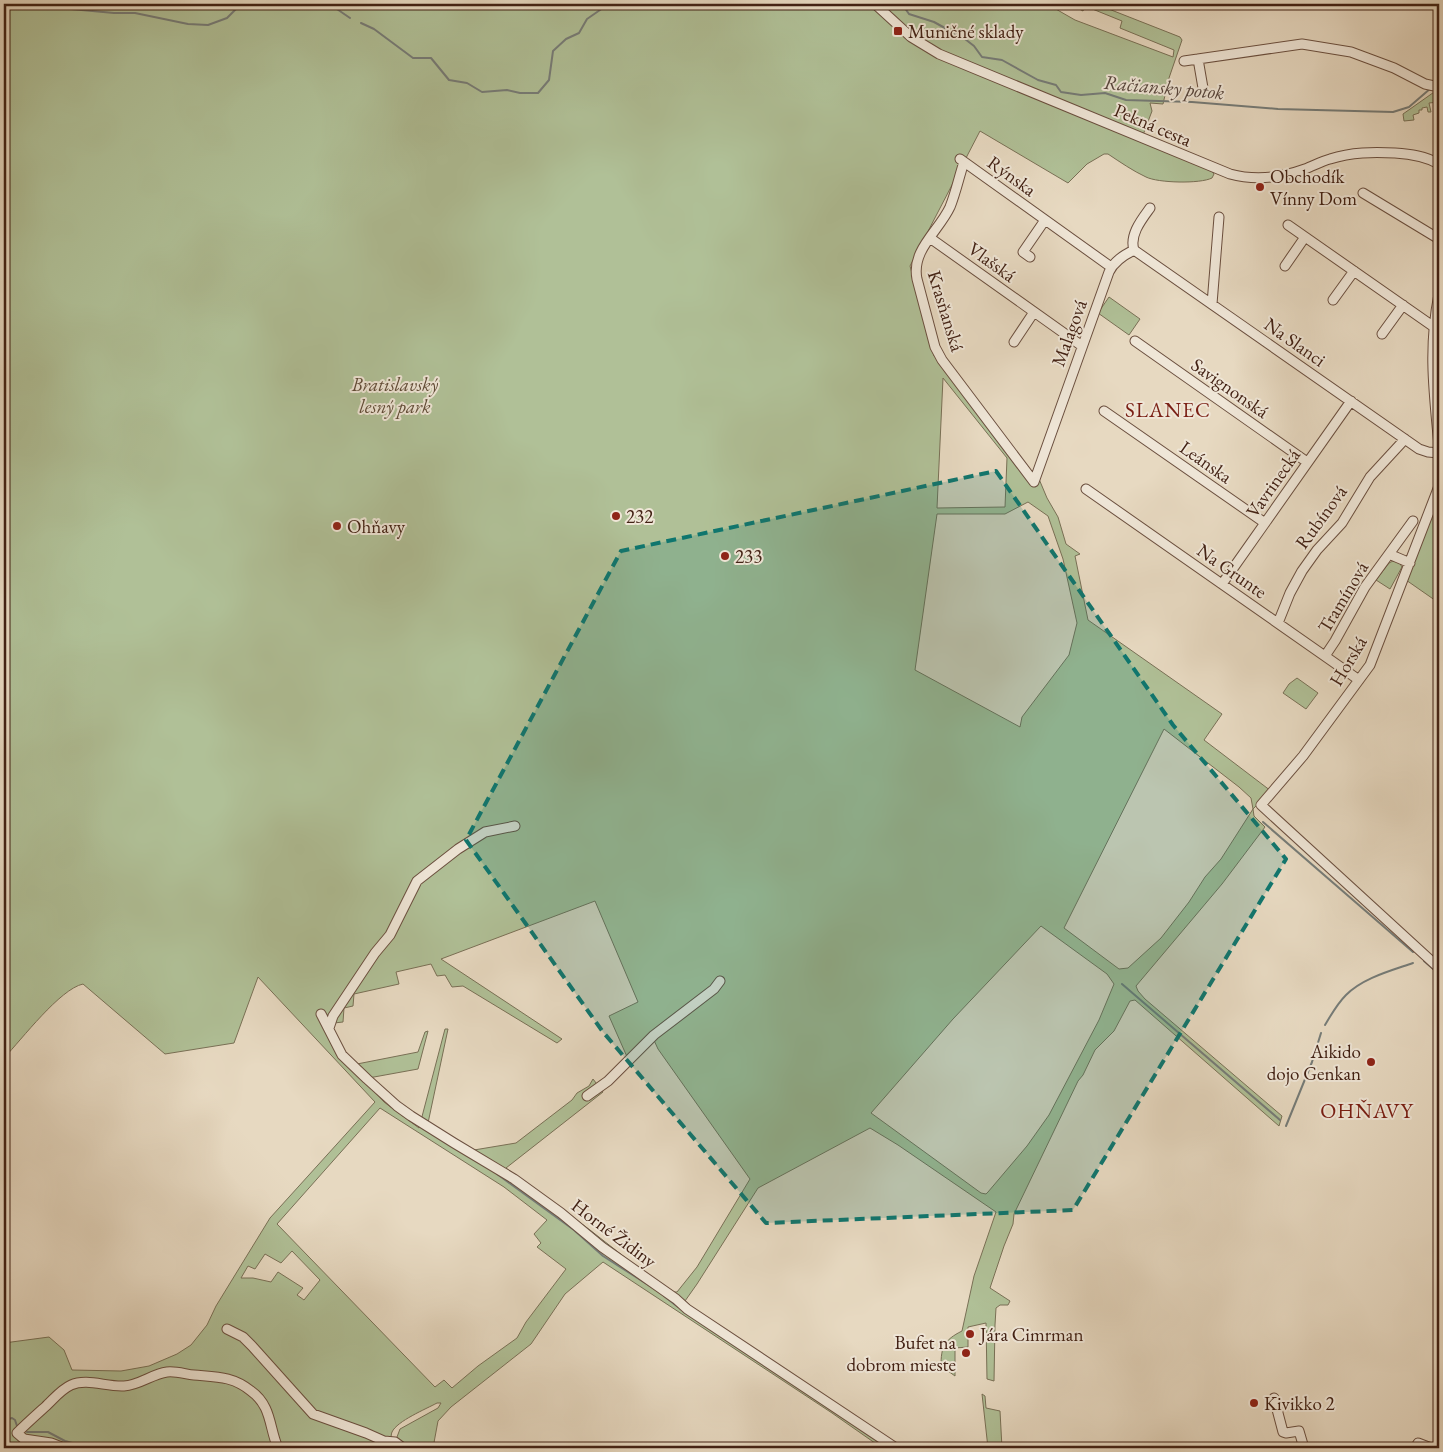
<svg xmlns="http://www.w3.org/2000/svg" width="1443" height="1452" viewBox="0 0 1443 1452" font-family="'EB Garamond',serif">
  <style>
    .green { fill: #b0c097; stroke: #797056; fill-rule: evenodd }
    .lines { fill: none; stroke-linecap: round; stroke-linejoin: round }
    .stream { stroke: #767c78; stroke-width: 2 }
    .minor-casing { stroke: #6b4f3f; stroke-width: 11 }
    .minor { stroke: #efe6d7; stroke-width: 9 }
    .marked { fill: #0f766e; fill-opacity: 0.2; stroke: #0f766e; stroke-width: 4; stroke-dasharray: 10 6; stroke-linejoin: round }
    .poi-dot { fill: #8f2418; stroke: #efe6d7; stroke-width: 2 }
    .labels { text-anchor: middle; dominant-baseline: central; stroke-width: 4; stroke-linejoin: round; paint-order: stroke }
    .poi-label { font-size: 19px; fill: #422114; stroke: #efe6d7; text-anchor: start }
    .street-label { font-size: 19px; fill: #422114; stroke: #efe6d7 }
    .park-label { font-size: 19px; font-style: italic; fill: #5e4935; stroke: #efe6d7 }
    .water-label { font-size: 20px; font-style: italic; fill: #58473e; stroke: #efe6d7 }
    .quarter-label { font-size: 21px; letter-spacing: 1px; fill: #7a1f14; stroke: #efe6d7 }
  </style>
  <rect width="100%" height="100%" fill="#e7d9c1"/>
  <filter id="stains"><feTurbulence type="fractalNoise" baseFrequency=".004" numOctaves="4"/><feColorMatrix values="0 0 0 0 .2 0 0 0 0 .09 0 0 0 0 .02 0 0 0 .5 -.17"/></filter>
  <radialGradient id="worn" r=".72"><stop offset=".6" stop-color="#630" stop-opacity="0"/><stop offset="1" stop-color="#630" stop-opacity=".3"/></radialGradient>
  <path class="green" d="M4,4h1043l28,16 98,37 1,-7 -54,-22 2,-7 -37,-15 -2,5 -13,-7h26l84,33 2,3 -13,38 -6,26 -13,-1 2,8 -9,24 68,35 3,4 -2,4c-12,6 -54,5 -66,-1 -13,-6 -26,-15 -38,-23h-4l-17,10 -19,19 -88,-52 -70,135 24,90h3l97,131 5,-8 8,19 11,19 8,27 14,10 -5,2 13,64 134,94 -18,26 67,51 -18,18 1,7 11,11 -43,57 -86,102 2,5 7,8 137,117 -3,10 -144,-126 -5,1 -16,30 -19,19 -12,25 -5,6 -64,133 -1,10 -9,22 -14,42 20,13 -2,4h-8l-4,3 -1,17 -1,56 -7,-2 -1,-56 -18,4v20l-13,1v28l-14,-10c0,-19 3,-26 21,-35l12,-55 22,-64 -98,-67 -28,-17 -112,60 -61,96 -12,17 15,13 203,134h-21l-50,-35 -229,-151 -38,32 -34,50 -80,63 -13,14 -5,27h-26l-10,-7v-4l3,-8 38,-21 3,-5h-4c-11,6 -40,18 -45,29 -2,5 0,11 1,16h-389v-105l45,-6 15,13 8,20 49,1 28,-5 28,-12 14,-9 16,-20 9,-19 54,-88 105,-116 -117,-125 -24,66 -69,11 -82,-70c-23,5 -61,55 -79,74zM943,378l64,80 -2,49 -68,1zM1028,502l20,14 15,43 14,64 -8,32 -47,62 -2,10 -105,-57 22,-156h68zM1164,729l75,58 12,11 2,11 -32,50 -16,18 -16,25 -28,36 -33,30 -9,1 -55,-41zM595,901l43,101 -29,14 19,43 24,-23 6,13 92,130 -53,88 -20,25h-3l-33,-22 -51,-40 -84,-62 97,-76 -10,-13 -4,7 -12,7 -5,7 -56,43 -42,7 -46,-27 20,-94h-3l-26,99 -35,-26 -21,-23 55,-10 10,-38 -3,1 -7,20 -61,12 -12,-11 -13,-25 2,-5 9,-1 1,-14 9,-2 1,-12 45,-10 -3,-12 35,-8 6,12 8,-1 7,12 11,-1 94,57 5,-4 -121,-80zM1041,926l66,48 7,10 -15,36 -50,95 -22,31 -39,46 -2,2 -5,-1 -110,-80 82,-94zM380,1108l124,79 43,33 -13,14 7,9 -4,4 29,22 -40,53 -9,16 -39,28 -26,22 -8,-8 -9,7 -158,-163zM292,1251l28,29 -16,20 -7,-5 6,-7 -25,-16 -7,10 -18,-4h-12l7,-12 7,3 10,-15 16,9z
    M1437,90h2v12l-10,1 2,9h-3l-1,-5 -5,1v2h-3v3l-6,2 1,5 -10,1 -1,-7z
    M1109,297l31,22 -11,16 -31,-22z
    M1439,496v107l-33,-23z
    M1393,561l6,1 3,5 -12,22 -14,-9 13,-17z
    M1297,678l21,15 -12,16 -23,-16 6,-9z
    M982,1394l3,2 1,12 14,3 2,37h-14z"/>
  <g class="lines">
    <path class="stream" d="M40,4l9,3 65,6h21l53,11 20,1 19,-7 12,-12 8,-2
      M256,4l16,4 13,-4
      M320,4l11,1 19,13
      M902,4l7,10 25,8 31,17 9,7 8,11 20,3 36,20 18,5 5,7 20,3 24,-2 21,7 66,2 86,7 115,3 16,-5 22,-19
      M361,23l13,6 39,29h18l18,22 18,3 15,9 25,-2 13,3h18l11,-13 4,-29 13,-12 13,-6 8,-14 13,-9 6,-6
      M1435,83l4,-5
      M1263,822l150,130
      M1435,954l4,-2
      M1424,961l15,13
      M1122,984l158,136
      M1325,1025c6,-10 12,-21 21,-30 17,-17 44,-24 67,-32
      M1286,1126l26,-64 9,-29
      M497,1174l77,56 29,26 58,37
      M664,1296l14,11
      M4,1419l2,1 6,-2 3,2 2,6
      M861,1430l27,18
      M27,1432h21l17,9 11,3 7,4"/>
    <g class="minor-casing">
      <path id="minor" d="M875,4l36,33 28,17 291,120c26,7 50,4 75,-5 8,-3 17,-8 25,-10 22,-7 43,-7 65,-6 16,1 30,3 44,11
        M1198,59l5,29
        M1184,61l118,-17 49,8 43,16 31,16 14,3
        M960,159l151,108
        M964,162c-5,15 -8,30 -14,45 -11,24 -39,43 -33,72l18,68 7,13 92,122
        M1363,193l76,46
        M1288,225l146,102
        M930,238l152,108
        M1134,250l285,199 9,3 11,1
        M1030,257l-7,-5 22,-32
        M1285,266l20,-29
        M1439,294c-11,54 -5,99 0,152
        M1333,300l21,-29
        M1212,304l7,-87
        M1382,334l21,-29
        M1135,341l172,121
        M1014,342l20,-30
        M1104,411l161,112
        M1034,482l75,-210c5,-11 15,-17 25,-22 -5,-15 8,-31 16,-42
        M1439,486l-69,179 -67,91 -42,49 178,163
        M1086,489l273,191
        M1389,554l21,9
        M1222,584l129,-183
        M1278,623l12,-30 12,-22 15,-21 25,-27 28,-46 35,-38
        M1325,656l10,-15 30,-54 48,-66
        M321,1014l21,41 25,24 30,27 14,10 43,27 60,36 47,34 41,34 74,52 11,10 209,139
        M329,1028l4,-12 42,-63 15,-18 27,-54 41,-32 27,-17 30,-6
        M587,1096l21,-15 46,-46 60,-46 6,-8
        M227,1329l16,8 9,9 61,68 53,19 18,8 11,1 8,6
        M1274,1398l9,34 3,1 13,-2 5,17
        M64,1448l-13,-5 -27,-4 -7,-6c9,-9 18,-17 28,-26 8,-7 15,-17 26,-22 16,-7 35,2 53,1 16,-1 28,-12 43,-14 9,-1 18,2 27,3 22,2 39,1 57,16 21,15 18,37 27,57
        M1415,1448l3,-5 13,5"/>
    </g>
    <use href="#minor" class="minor"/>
  </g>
  <path class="marked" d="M996,471l177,254 113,134 -213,351 -307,13 -163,-191 -137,-192 155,-289z"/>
  <g class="poi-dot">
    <rect x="893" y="26" width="10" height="10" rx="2.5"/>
    <circle cx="1260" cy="187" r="5"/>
    <circle cx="616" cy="516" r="5"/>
    <circle cx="337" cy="526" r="5"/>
    <circle cx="725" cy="556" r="5"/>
    <circle cx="1371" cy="1062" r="5"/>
    <circle cx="970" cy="1334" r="5"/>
    <circle cx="966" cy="1353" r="5"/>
    <circle cx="1254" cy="1403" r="5"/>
  </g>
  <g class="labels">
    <g class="poi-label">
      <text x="908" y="31">Muničné sklady</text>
      <text x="1270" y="176">Obchodík<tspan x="1270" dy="22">Vínny Dom</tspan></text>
      <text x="626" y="516">232</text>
      <text x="347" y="526">Ohňavy</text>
      <text x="735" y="556">233</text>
      <text x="1361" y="1051" text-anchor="end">Aikido<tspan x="1361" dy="22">dojo Genkan</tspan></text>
      <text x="980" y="1334">Jára Cimrman</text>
      <text x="956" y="1342" text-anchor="end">Bufet na<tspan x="956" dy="22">dobrom mieste</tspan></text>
      <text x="1264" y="1403">Kivikko 2</text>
    </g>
    <g class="street-label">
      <text transform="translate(1153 125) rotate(23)">Pekná cesta</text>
      <text transform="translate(1012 176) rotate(36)">Rýnska</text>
      <text transform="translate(992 262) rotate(36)">Vlašská</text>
      <text transform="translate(946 311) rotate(73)">Krasňanská</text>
      <text transform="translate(1069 333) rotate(-70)">Malagová</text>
      <text transform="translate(1295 342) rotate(35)">Na Slanci</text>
      <text transform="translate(1230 388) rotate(35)">Savignonská</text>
      <text transform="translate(1206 462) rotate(35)">Leánska</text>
      <text transform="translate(1273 483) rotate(-55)">Vavrinecká</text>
      <text transform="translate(1321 517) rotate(-54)">Rubínová</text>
      <text transform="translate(1232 571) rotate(35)">Na Grunte</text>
      <text transform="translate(1343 597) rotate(-59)">Tramínová</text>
      <text transform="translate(1348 661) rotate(-59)">Horská</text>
      <text transform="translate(614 1233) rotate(37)">Horné Židiny</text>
    </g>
    <g class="park-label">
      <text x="395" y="384">Bratislavský<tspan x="395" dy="22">lesný park</tspan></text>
    </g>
    <g class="water-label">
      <text transform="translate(1164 87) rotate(5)">Račiansky potok</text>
    </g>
    <g class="quarter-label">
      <text x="1168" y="409">SLANEC</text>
      <text x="1367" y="1110">OHŇAVY</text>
    </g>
  </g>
  <rect width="1443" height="1452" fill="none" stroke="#e7d9c1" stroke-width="20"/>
  <rect x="5" y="5" width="1433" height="1442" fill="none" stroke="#422114" stroke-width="2.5"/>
  <rect x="10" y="10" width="1423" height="1432" fill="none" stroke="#422114"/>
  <rect width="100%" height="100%" filter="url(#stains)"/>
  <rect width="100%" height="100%" fill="url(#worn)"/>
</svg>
